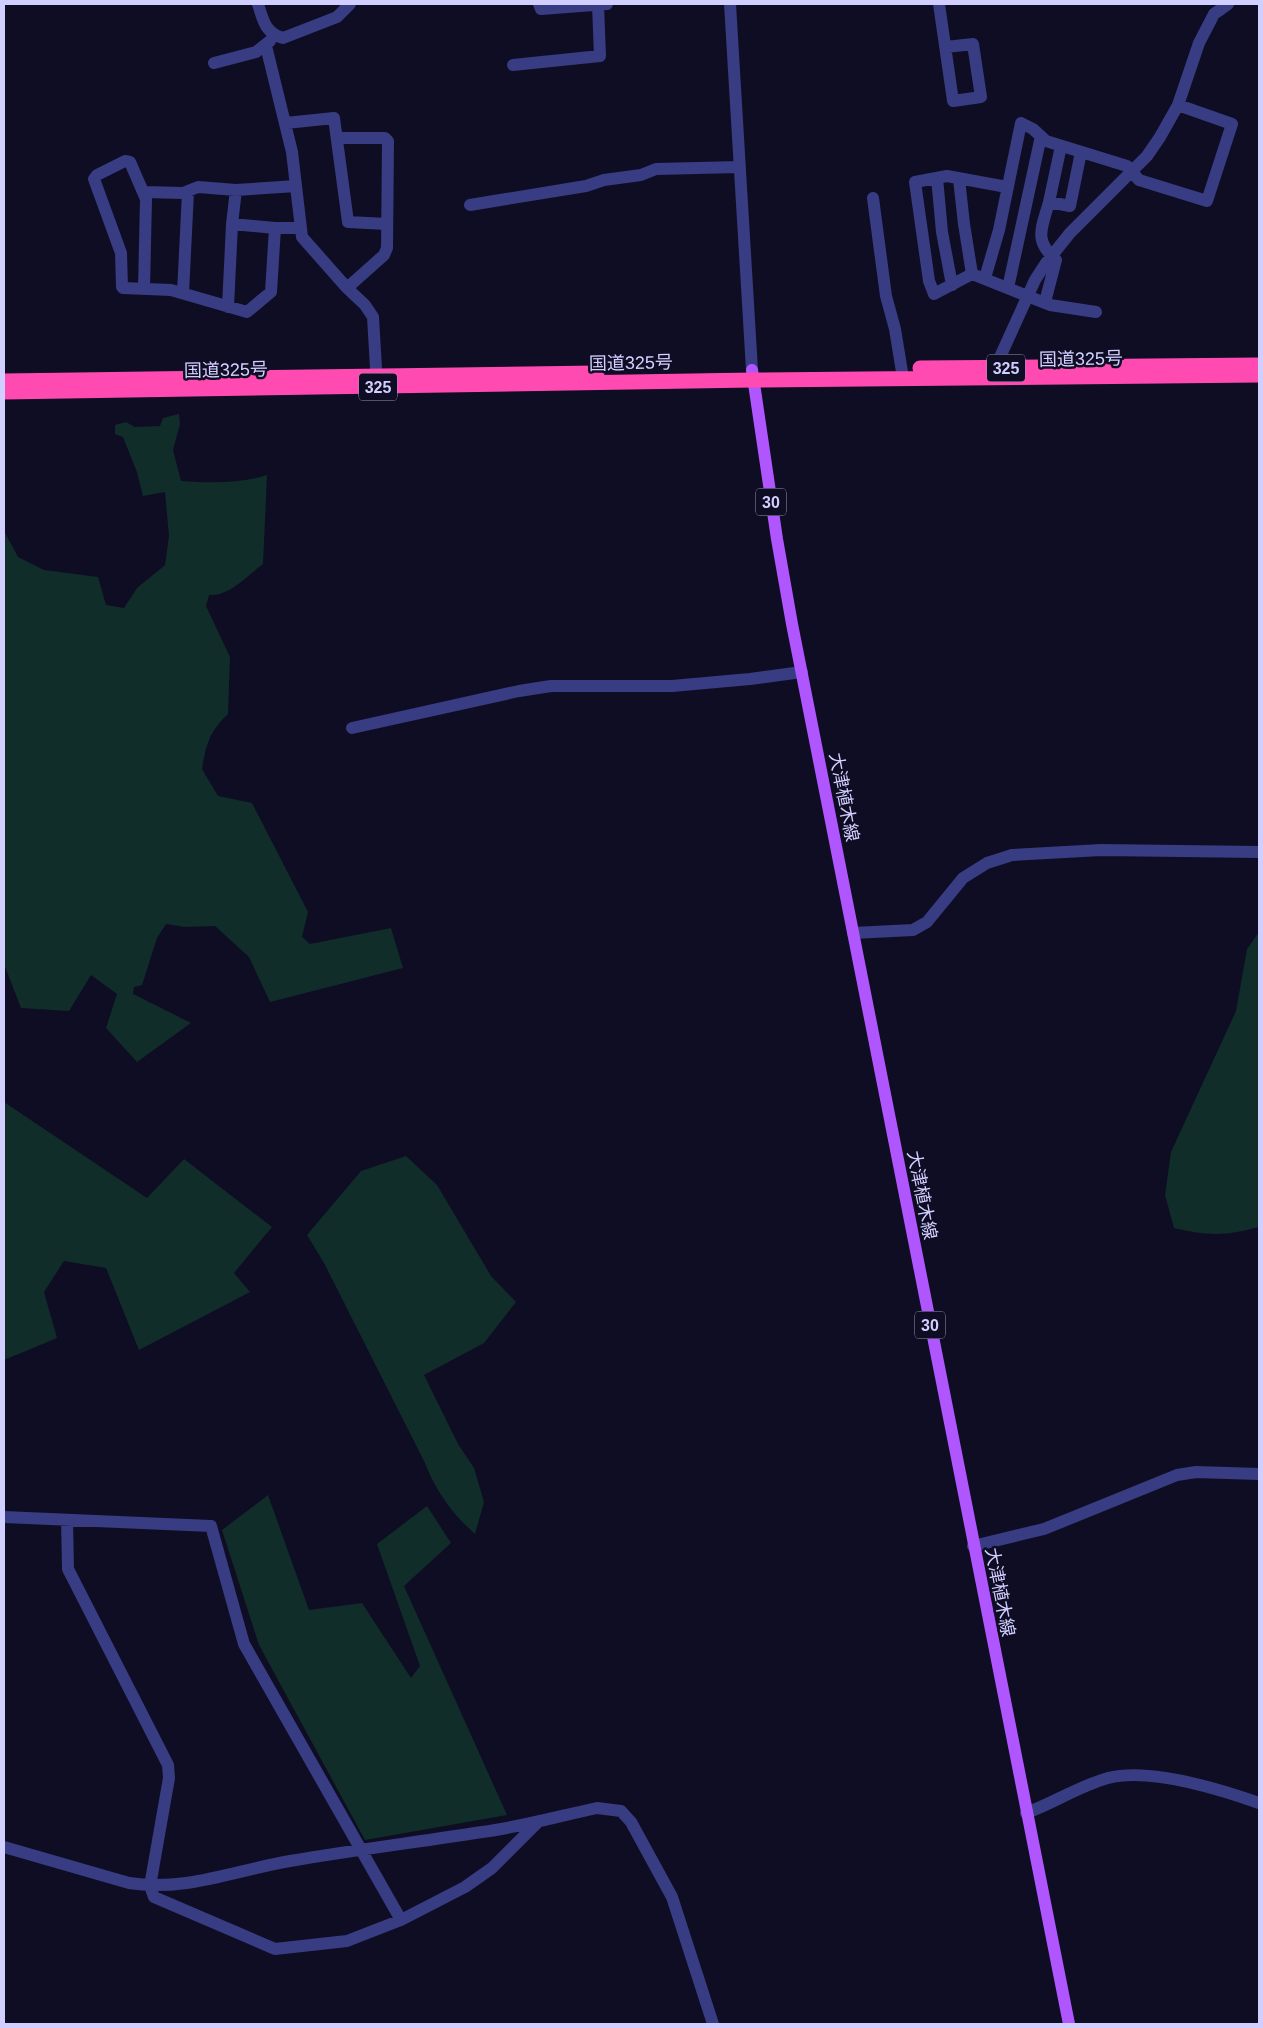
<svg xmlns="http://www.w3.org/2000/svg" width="1263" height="2028" viewBox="0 0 1263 2028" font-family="Helvetica,'Noto Sans JP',sans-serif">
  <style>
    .green { fill: #102d29 }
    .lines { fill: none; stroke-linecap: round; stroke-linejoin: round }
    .minor { stroke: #373c83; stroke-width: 12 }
    .major { stroke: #b056ff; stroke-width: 12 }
    .highway { stroke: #ff4ab2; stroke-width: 15 }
    .labels { text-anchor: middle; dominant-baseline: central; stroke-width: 5; stroke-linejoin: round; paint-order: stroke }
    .shield { fill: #0f0d23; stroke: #9695bd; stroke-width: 1 }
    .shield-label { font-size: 16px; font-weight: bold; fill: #d0cfff }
    .street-label { font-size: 18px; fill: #d0cfff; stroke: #0f0d23 }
  </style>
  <rect width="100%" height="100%" fill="#0f0d23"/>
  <path class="green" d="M179,414l1,10 -7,26 8,31c30,2 58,3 86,-6l-4,89c-16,12 -34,33 -54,31l-3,11 24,51 -2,57c-18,17 -22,30 -26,55l16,27 34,7 56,109 -6,25 8,7 81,-16 12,40 -133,34 -21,-45 -34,-31 -30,1 -19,-3 -9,14 -15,47 -8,2 -1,7 58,29 -54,39 -31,-34 11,-34 -26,-19 -22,36 -48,-3 -17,-44v-433l14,26 26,13 54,7 8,28 18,3 13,-20 28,-23 4,-29 -4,-44 -22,4 -6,-24 -14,-35 -8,-3v-9l11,-3 9,5 25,-1 3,-8z
    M1259,932v295c-33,9 -51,9 -85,1l-9,-33 6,-43 65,-141 11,-62z
    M4,1102l143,96 37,-39 88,68 -38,46 16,19 -111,58 -33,-82 -42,-7 -20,31 13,46 -53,22z
    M406,1156l31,29 54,91 25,26 -32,41 -60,32 34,69 16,24 10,34 -9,32c-22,-19 -40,-44 -50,-71l-101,-200 -17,-28 54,-64z
    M268,1495l41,115 53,-7 49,75 9,-12 -43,-122 50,-38 24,37 -47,43 103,229 -142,25 -106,-195 -37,-115z"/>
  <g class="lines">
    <path class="minor" d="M258,4c5,16 7,29 25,34l54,-21 13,-13
      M539,4l2,5 66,-5
      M730,4l22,366
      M939,4l14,97 28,-4 -8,-53 -27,3
      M266,46l26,106 10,85 45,51 37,-33 3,-7 1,-107 -3,-3h-47
      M214,63l42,-11 14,-11
      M513,65l87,-9 -2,-51
      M286,123l48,-5 14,104 39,2
      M937,178l5,54 10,53
      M959,179l5,45 8,50
      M1007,187l-60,-11 -32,6 14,99 5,13 38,-20 78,31 46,7
      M144,192l39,1 15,-6 38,3 60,-4
      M873,198l13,98 9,33 8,49
      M1049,202l12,-56
      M470,205l116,-19 18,-6 37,-5 15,-6 83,-2
      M232,224l43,4
      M985,278l14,-48 22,-107 12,6 13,12 81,25 12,14 68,21 25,-77 -54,-19
      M347,288l18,17 8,12 4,68
      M1008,288l33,-152
      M144,289l2,-90 -16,-37 -5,-1 -28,14 -3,4 27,74 1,34 1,1 48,2 76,22 24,-20 4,-64h25
      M183,293l5,-101
      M1045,302l11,-42c-23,-20 -14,-32 -7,-58l21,4 11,-54
      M228,307l4,-83 4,-34
      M994,376l1,-8 40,-88 11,-17 24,-30 77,-77 13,-19 18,-32 21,-62 15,-29 14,-10
      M352,728l167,-37 32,-5h121l78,-7 52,-7
      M853,933l60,-3 14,-8 36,-44 24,-15 25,-8 89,-5 158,2
      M4,1517l207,9 33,118 157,276
      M67,1520l1,49 100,196 1,13 -19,108 4,11 121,52 72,-8 54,-21 64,-33 27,-19 46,-46
      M973,1546l71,-17 133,-54 19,-3 63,2
      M1026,1813c28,-10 53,-27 82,-35 42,-11 111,11 151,25
      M4,1847l125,36c56,9 107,-13 161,-22 64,-11 128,-19 192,-29 39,-5 77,-16 115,-24l24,3 10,11 41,75 41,127"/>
    <path class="major" d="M752,370l25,169 15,85 277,1400"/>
    <path class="highway" d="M920,368l339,-3
      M4,381l593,-8
      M4,392l749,-12 506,-5"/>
  </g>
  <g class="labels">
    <g class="shield">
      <rect x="987" y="354.5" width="38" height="27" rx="4"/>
      <rect x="359" y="373.5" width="38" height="27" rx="4"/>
      <rect x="756" y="488.5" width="30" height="27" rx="4"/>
      <rect x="915" y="1311.5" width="30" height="27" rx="4"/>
    </g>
    <g class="shield-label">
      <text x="1006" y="368">325</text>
      <text x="378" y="387">325</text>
      <text x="771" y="502">30</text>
      <text x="930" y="1325">30</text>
    </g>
    <g class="street-label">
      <text transform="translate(1081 359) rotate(-1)">国道325号</text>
      <text transform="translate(631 363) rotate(-1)">国道325号</text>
      <text transform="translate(226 370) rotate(-1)">国道325号</text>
      <text transform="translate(844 797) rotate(79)">大津植木線</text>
      <text transform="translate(922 1195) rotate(79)">大津植木線</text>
      <text transform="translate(1000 1592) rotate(79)">大津植木線</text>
    </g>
  </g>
  <rect width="1263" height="2028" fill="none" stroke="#d0cfff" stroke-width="10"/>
</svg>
